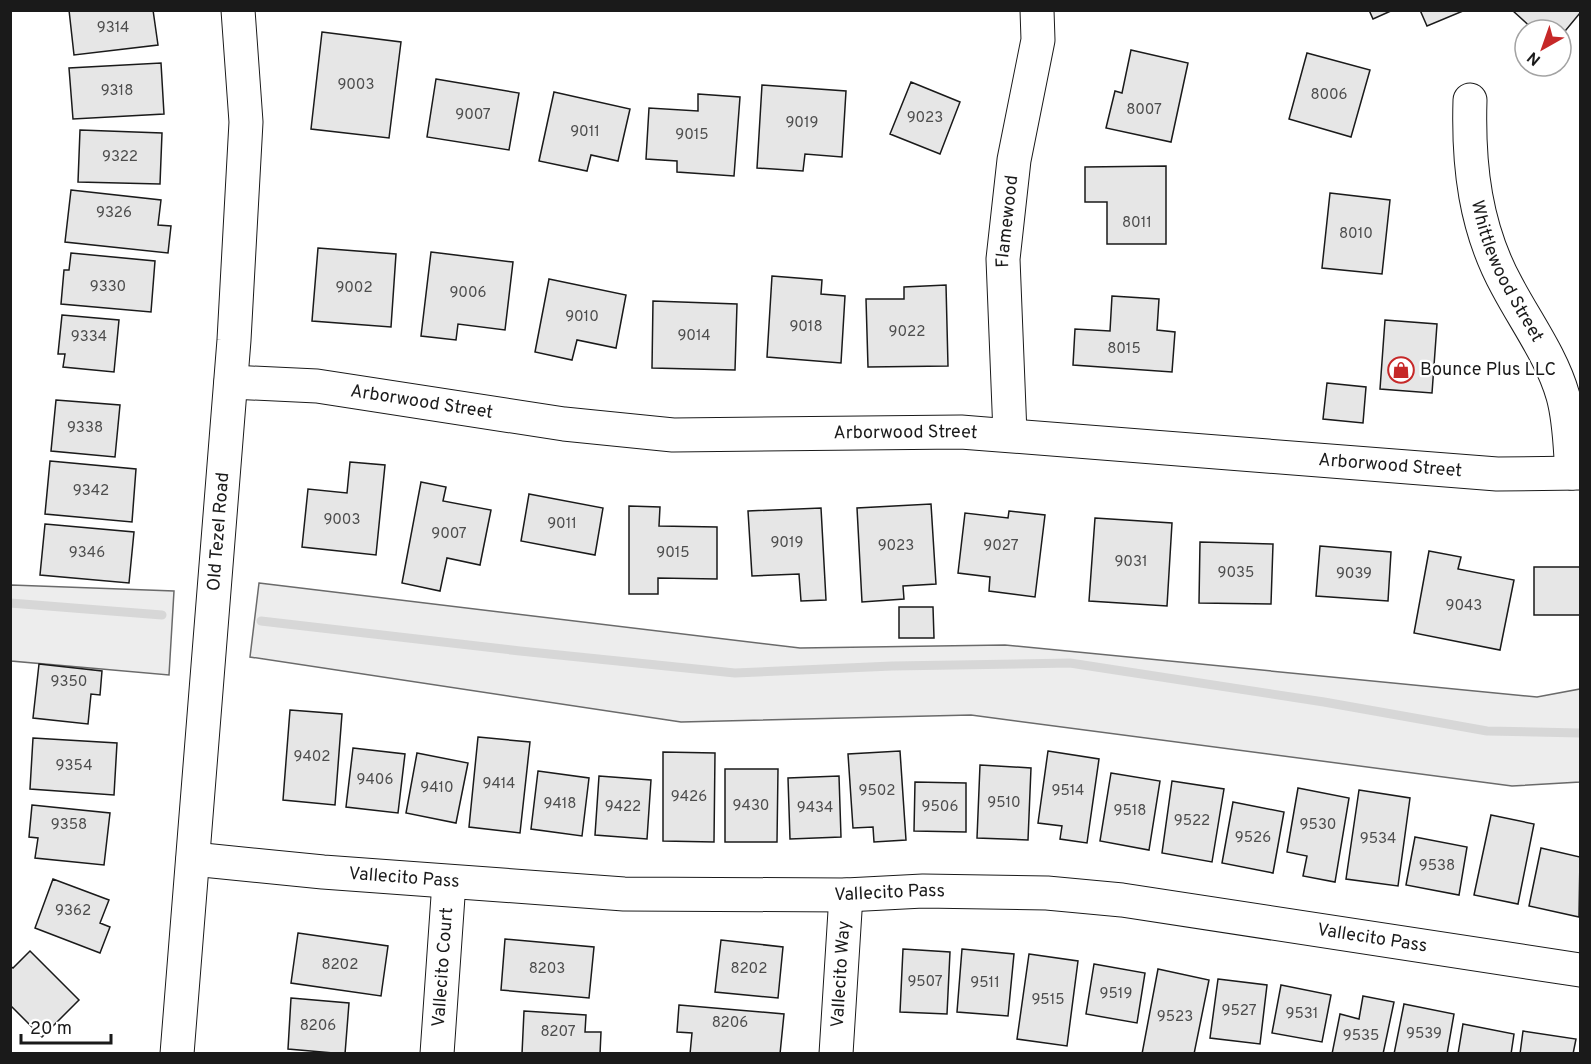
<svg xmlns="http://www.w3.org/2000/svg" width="1591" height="1064" viewBox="0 0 1591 1064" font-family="Overpass,sans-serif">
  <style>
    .green { fill: #ededed; stroke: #6a6a6a; stroke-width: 1.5 }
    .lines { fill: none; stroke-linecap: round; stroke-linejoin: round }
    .stream { stroke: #d7d7d7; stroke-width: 9 }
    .building { fill: #e6e6e6; stroke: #1a1a1a; stroke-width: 1.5 }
    .minor-casing { stroke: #1a1a1a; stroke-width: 35 }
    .minor { stroke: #fff; stroke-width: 33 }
    .labels { text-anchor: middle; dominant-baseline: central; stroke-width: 4.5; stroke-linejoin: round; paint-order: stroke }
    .number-label { font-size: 15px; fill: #4d4d4d }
    .street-label { font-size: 18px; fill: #1a1a1a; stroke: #fff }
    .poi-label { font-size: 18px; fill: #1a1a1a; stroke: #fff; text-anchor: start }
  </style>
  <rect width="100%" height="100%" fill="#fff"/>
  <path class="green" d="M259,583l541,65 205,-3 532,52 43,-8v93l-68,4 -541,-71 -290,7 -431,-65z
    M11,585l163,6 -5,84 -158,-14z"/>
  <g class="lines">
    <path class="stream" d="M10,603l152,12
      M261,621l259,30 215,22 157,-7 178,-3 254,39 163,29 93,2"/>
  </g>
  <path class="building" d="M69,10h84l5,35 -84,10z
    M1369,10h24l-20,9z
    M1420,10h43v1l-36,15z
    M1512,10h68v3l-19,23v-6h-27z
    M322,32l79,10 -12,96 -78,-9z
    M1131,50l57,13 -17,79 -65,-14 9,-37 7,2z
    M1307,53l63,17 -19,67 -62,-18z
    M161,63l3,51 -91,5 -4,-51z
    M436,79l83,14 -10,57 -82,-13z
    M911,82l49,20 -20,52 -50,-20z
    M762,85l84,6 -4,66 -37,-3 -2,17 -46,-3z
    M554,92l76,17 -12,52 -27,-6 -4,16 -48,-10z
    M698,94l42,3 -6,79 -57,-4v-11l-31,-2 3,-51 49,3z
    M80,130l82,3 -2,51 -82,-2z
    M1166,166v78h-59v-42h-22v-35z
    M71,190l90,10 -3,25 13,1 -3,27 -103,-11z
    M1330,193l60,7 -8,74 -60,-6z
    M318,248l78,6 -5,73 -79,-6z
    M431,252l82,10 -8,68 -47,-6 -2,16 -35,-4z
    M71,253l84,8 -4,51 -90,-8 3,-34h5z
    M772,276l50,4 -1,14 24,2 -4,67 -74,-6z
    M549,279l77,16 -10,53 -39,-8 -5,20 -37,-8z
    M946,285l2,81 -80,1 -2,-68h38v-12z
    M1112,296l47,3 -2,31 18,2 -3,40 -99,-7 2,-36 35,2z
    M653,301l84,3 -2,66 -83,-2z
    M62,315l57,5 -5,52 -51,-5 2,-13h-7z
    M1385,320l52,4 -5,69 -52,-4z
    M1327,383l39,4 -3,36 -40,-4z
    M56,400l64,5 -5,52 -64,-6z
    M50,461l86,8 -4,53 -87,-8z
    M350,462l35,3 -9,90 -74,-8 6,-58 39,4z
    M421,482l25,5 -3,14 48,9 -11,55 -33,-7 -7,33 -38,-8z
    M529,494l74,14 -8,47 -74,-14z
    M931,504l5,80 -33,2 1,13 -42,3 -5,-94z
    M629,506l31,1 -1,19 58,1v52l-59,-1v16h-29z
    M821,508l5,92 -25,1 -2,-27 -47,2 -4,-65z
    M1009,511l36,4 -10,82 -46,-6 1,-14 -32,-4 7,-60 43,5z
    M1095,518l77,5 -5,83 -78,-5z
    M45,524l89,8 -5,51 -89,-8z
    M1200,542l73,2 -2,60 -72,-1z
    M1320,546l71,6 -3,49 -72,-5z
    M1429,551l32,6 -3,12 56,11 -14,70 -86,-17z
    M1534,567h46v48h-46z
    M899,607h34l1,31h-35z
    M39,664l63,7 -2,24 -9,-1 -3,30 -55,-6z
    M290,710l52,4 -7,91 -52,-5z
    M478,737l52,5 -10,91 -51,-6z
    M33,738l84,5 -3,52 -84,-6z
    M353,748l52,6 -7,59 -52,-6z
    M900,751l6,89 -32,2 -1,-15 -20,1 -5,-74z
    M1048,751l51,8 -12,84 -27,-4 2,-13 -24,-3z
    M663,752l52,1 -1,89 -51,-1z
    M417,753l51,10 -12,60 -50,-10z
    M980,765l51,3 -3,72 -51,-2z
    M725,769h53l-1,73h-52z
    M538,771l51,7 -7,58 -51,-7z
    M1111,773l49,8 -11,69 -49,-9z
    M599,776l52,4 -4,59 -52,-4z
    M839,776l2,61 -51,2 -2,-61z
    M1172,781l52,8 -12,73 -50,-9z
    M915,782l51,1v49l-52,-1z
    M1298,788l51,10 -14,84 -32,-6 4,-20 -20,-4z
    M1359,790l51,8 -12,88 -52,-7z
    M1233,802l51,10 -11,61 -51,-10z
    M32,805l78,8 -6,52 -69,-7 3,-20 -9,-1z
    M1491,815l43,9 -16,80 -44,-9z
    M1415,837l52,10 -8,48 -53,-10z
    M1541,848l39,9 -1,60 -50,-11z
    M53,879l56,21 -9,23 10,4 -10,26 -65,-25z
    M298,933l90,13 -7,50 -90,-13z
    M505,939l89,8 -5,51 -88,-8z
    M721,940l62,7 -5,51 -63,-6z
    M903,949l47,3 -3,62 -47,-2z
    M962,949l52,5 -6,62 -51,-4z
    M30,951l49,49 -37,37 -32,-32v-39l3,2z
    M1029,954l49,7 -11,85 -50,-7z
    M1094,964l51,9 -8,50 -51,-9z
    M1158,969l51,11 -15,74h-52z
    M1218,979l49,6 -7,59 -50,-6z
    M1281,985l50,10 -9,47 -50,-9z
    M1363,996l31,6 -11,52h-51l8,-40 19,5z
    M291,998l58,5 -4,51 -57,-5z
    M1404,1004l50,10 -7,40h-53z
    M679,1005l105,9 -4,40h-90l2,-21 -15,-1z
    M524,1011l62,4 -1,17h16l-1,22h-78z
    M1463,1024l51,10 -3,20h-53z
    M1523,1031l53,8 -3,15h-53z"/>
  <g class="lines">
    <g class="minor-casing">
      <g id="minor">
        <path id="s1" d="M1470,100c-2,65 5,128 37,186 19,36 45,71 56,110 7,25 7,52 9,77"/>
        <path id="s2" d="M231,382l86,4 247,38 109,11 288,-3 536,42 83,-1"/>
        <path id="s3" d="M1010,434l-7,-175 11,-99 24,-120 -1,-30"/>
        <path id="s4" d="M193,859l130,13 301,22 222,1 77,-4 124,2 75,7 458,70"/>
        <path id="s5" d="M177,1054l57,-714 12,-218 -8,-112"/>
        <path id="s6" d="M437,1054l12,-172"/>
        <path id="s7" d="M836,1054l10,-159"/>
      </g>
    </g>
    <use href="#minor" class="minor"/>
  </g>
  <defs>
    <g id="shop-ring" transform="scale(1.35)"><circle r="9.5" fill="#fff" stroke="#c62828" stroke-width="1.5"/><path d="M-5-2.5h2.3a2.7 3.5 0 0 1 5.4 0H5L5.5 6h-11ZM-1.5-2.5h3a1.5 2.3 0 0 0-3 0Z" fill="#c62828"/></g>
  </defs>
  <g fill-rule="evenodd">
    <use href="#shop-ring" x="1401" y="370"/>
  </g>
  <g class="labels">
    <g class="number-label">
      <text x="113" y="28">9314</text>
      <text x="356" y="85">9003</text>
      <text x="117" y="91">9318</text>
      <text x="1329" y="95">8006</text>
      <text x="1144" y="110">8007</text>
      <text x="473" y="115">9007</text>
      <text x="925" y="118">9023</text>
      <text x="802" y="123">9019</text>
      <text x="585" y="132">9011</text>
      <text x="692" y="135">9015</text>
      <text x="120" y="157">9322</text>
      <text x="114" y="213">9326</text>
      <text x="1137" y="223">8011</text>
      <text x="1356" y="234">8010</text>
      <text x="108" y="287">9330</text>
      <text x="354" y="288">9002</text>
      <text x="468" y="293">9006</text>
      <text x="582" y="317">9010</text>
      <text x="806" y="327">9018</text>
      <text x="907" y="332">9022</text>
      <text x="694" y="336">9014</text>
      <text x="89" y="337">9334</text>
      <text x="1124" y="349">8015</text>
      <text x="85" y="428">9338</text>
      <text x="91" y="491">9342</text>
      <text x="342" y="520">9003</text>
      <text x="562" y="524">9011</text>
      <text x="449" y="534">9007</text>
      <text x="787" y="543">9019</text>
      <text x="896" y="546">9023</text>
      <text x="1001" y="546">9027</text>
      <text x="87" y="553">9346</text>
      <text x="673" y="553">9015</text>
      <text x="1131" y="562">9031</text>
      <text x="1236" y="573">9035</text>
      <text x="1354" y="574">9039</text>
      <text x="1464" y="606">9043</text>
      <text x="69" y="682">9350</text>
      <text x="312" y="757">9402</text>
      <text x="74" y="766">9354</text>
      <text x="375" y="780">9406</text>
      <text x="499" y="784">9414</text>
      <text x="437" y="788">9410</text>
      <text x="877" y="791">9502</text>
      <text x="1068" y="791">9514</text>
      <text x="689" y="797">9426</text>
      <text x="1004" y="803">9510</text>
      <text x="560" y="804">9418</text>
      <text x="751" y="806">9430</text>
      <text x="623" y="807">9422</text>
      <text x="940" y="807">9506</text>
      <text x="815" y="808">9434</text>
      <text x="1130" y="811">9518</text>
      <text x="1192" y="821">9522</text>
      <text x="69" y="825">9358</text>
      <text x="1318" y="825">9530</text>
      <text x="1253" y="838">9526</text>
      <text x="1378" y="839">9534</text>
      <text x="1437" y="866">9538</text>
      <text x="73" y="911">9362</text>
      <text x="340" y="965">8202</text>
      <text x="547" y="969">8203</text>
      <text x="749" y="969">8202</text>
      <text x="925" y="982">9507</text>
      <text x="985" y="983">9511</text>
      <text x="1116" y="994">9519</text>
      <text x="1048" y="1000">9515</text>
      <text x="1239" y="1011">9527</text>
      <text x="1302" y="1014">9531</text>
      <text x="1175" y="1017">9523</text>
      <text x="730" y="1023">8206</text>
      <text x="318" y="1026">8206</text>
      <text x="558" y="1032">8207</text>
      <text x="1424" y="1034">9539</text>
      <text x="1361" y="1036">9535</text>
    </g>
    <g class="street-label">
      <text stroke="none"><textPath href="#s3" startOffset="213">Flamewood</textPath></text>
      <text stroke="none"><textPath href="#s1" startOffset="178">Whittlewood Street</textPath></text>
      <text stroke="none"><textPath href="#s2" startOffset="192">Arborwood Street</textPath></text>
      <text stroke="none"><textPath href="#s2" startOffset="678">Arborwood Street</textPath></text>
      <text stroke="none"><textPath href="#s2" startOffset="1164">Arborwood Street</textPath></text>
      <text stroke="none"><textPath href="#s5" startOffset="524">Old Tezel Road</textPath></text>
      <text stroke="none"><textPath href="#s4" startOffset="212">Vallecito Pass</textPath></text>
      <text stroke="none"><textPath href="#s4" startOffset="698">Vallecito Pass</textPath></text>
      <text stroke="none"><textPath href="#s4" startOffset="1184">Vallecito Pass</textPath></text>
      <text stroke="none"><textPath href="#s6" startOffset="87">Vallecito Court</textPath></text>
      <text stroke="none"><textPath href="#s7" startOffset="80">Vallecito Way</textPath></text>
    </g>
    <g class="poi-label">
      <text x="1420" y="370">Bounce Plus LLC</text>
    </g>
  </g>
  <rect width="1591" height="1064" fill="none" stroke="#1a1a1a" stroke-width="24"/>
  <g transform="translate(1543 48) rotate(220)"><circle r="28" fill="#ffffff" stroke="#a3a3a3" stroke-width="1.5"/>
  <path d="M0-4.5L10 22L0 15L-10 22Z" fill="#c62828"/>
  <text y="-9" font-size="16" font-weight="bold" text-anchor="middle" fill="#1a1a1a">N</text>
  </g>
  <path d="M21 1034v9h90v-9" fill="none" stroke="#1a1a1a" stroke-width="3"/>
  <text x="30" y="1034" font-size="18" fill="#1a1a1a" stroke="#ffffff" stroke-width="4.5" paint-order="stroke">20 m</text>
</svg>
